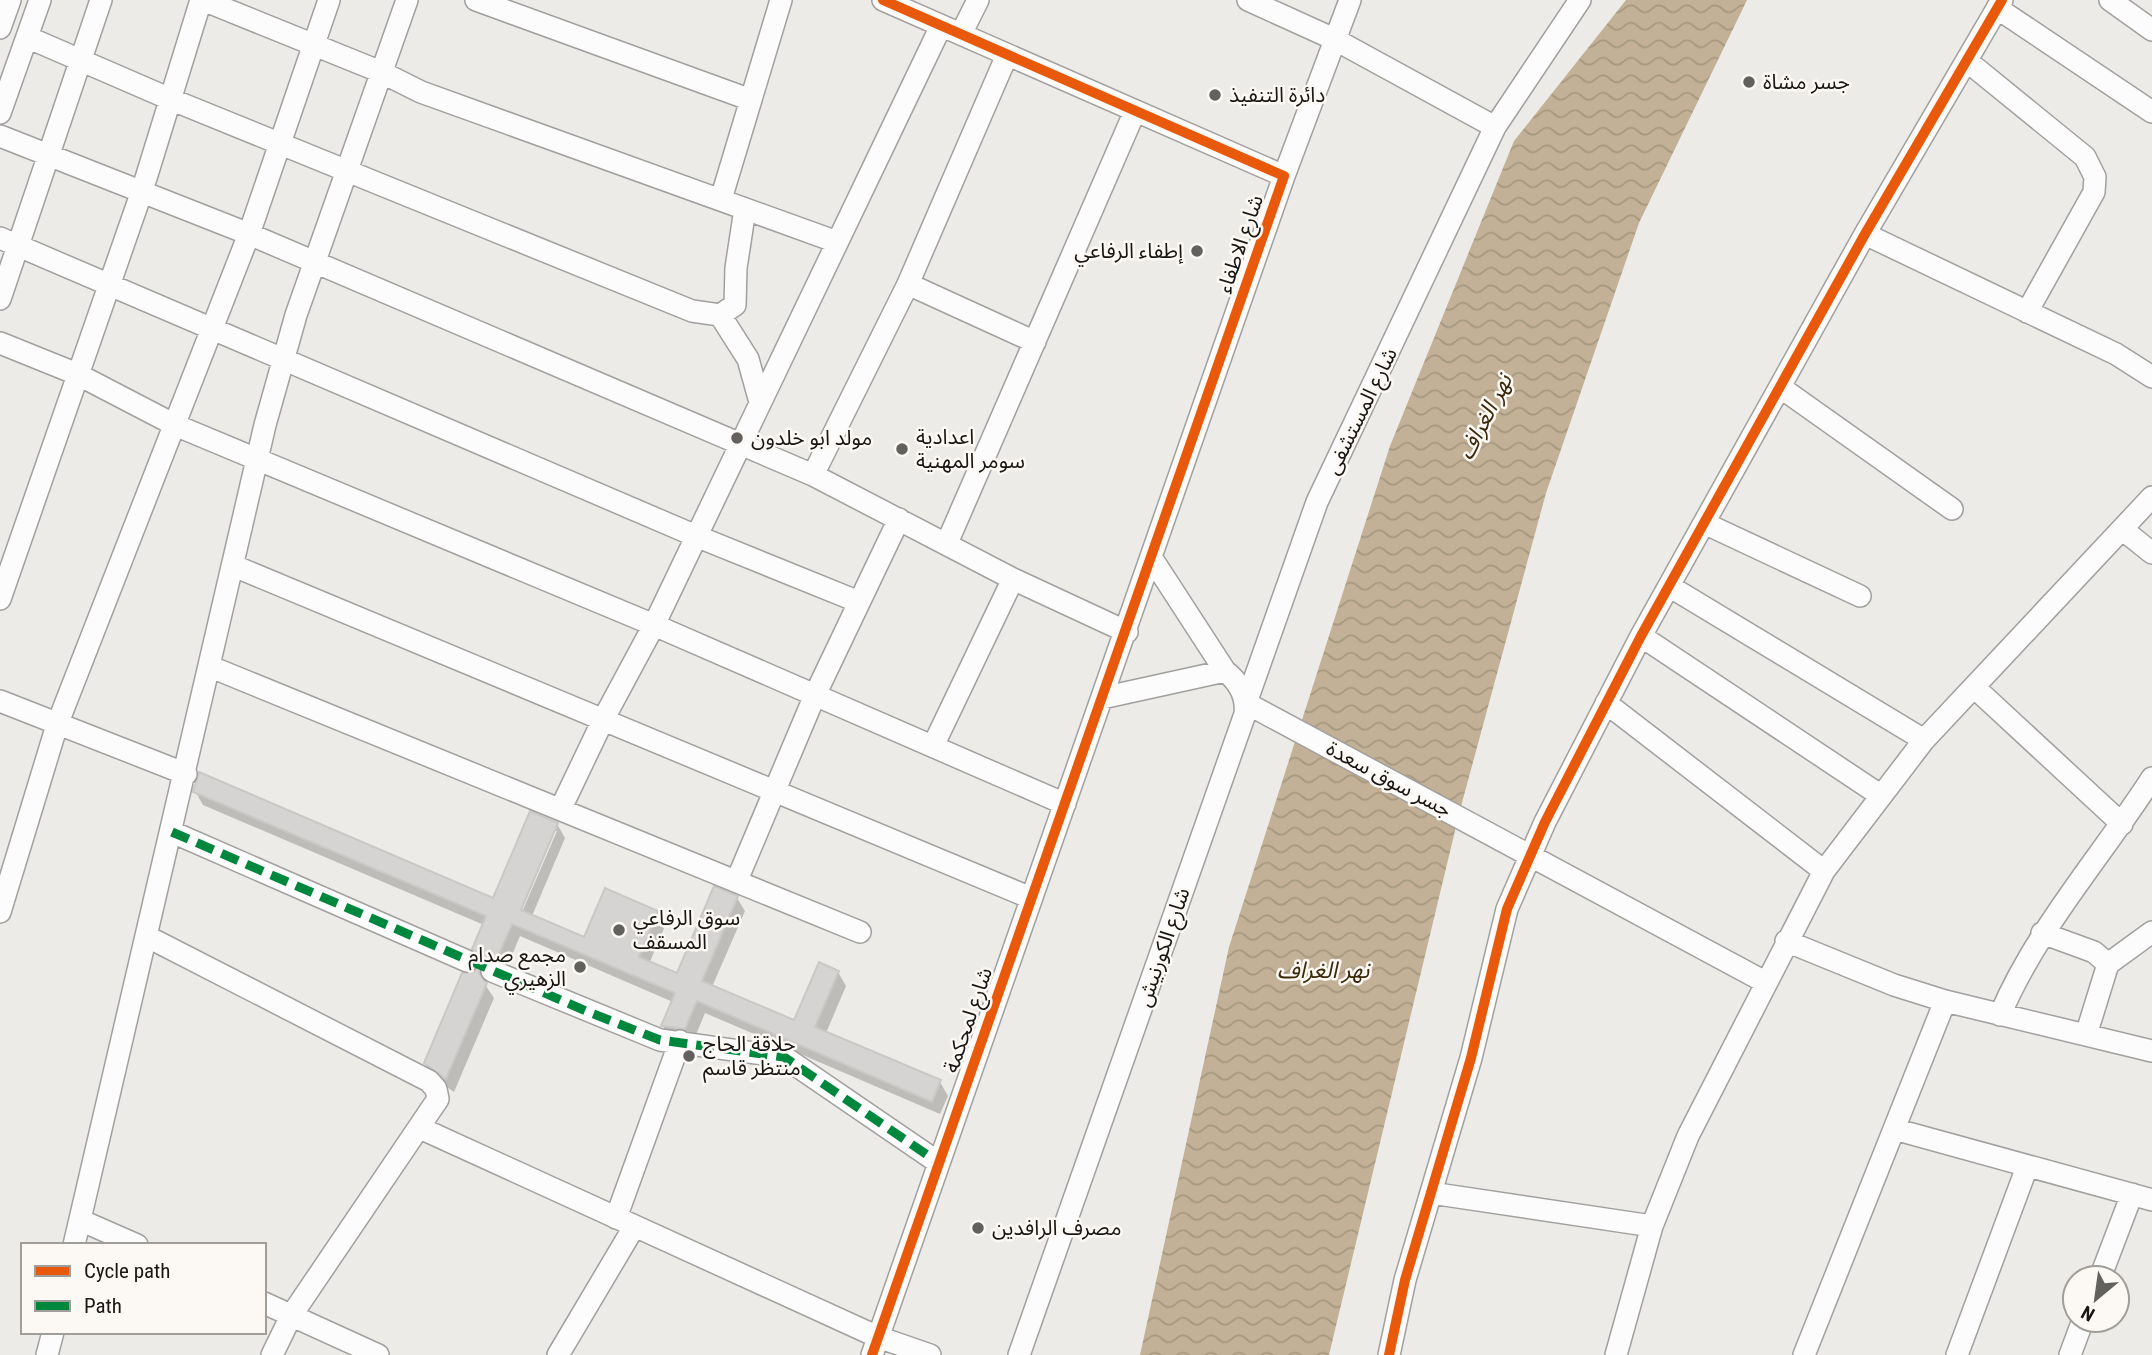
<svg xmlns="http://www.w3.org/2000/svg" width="2152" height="1355" viewBox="0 0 2152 1355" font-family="'Roboto Condensed','Noto Sans Arabic',sans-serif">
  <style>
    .water { fill: url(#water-waves) }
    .shadow { fill: #0003; fill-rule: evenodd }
    .building { fill: #d5d4d2; stroke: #c9c8c6; stroke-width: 2 }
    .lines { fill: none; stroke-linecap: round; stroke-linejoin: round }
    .minor-casing { stroke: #a1a09e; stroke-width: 24 }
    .minor { stroke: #fcfcfc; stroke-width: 21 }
    .quiet { stroke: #00873e; stroke-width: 9; stroke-dasharray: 18 9; stroke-linecap: butt }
    .cycleway-casing { stroke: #fcf9f5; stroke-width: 15 }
    .cycleway { stroke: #e8590c; stroke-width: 10 }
    .poi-dot { fill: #62615e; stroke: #fcf9f5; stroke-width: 2.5 }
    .labels { text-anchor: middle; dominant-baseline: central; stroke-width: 5; stroke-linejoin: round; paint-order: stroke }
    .poi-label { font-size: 21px; fill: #171614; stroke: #fcf9f5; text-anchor: start }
    .street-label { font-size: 21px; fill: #171614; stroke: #fcf9f5 }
    .water-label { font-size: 23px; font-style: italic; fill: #3b2909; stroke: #fcf9f5 }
  </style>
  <defs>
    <pattern id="water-waves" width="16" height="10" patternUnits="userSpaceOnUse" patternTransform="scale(1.75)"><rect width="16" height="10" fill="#c2b196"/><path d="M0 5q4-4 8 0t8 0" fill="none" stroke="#a69880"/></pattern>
  </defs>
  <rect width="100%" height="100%" fill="#edebe8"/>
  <path class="water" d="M1626,0h121l-108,223 -93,270 -86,317 -131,545h-189l89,-408 161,-501 124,-305z"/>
  <path class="shadow" d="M195,791l299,109 63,-76 8,14 -33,78 53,23 72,-27 8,14 -16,38 28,12 60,-78 8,13 -33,76 83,35 43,-50 8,14 -20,47 114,49 8,14 -8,18 -235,-101 -12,29 -23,-3 -7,-13 10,-24 -153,-66 -15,36 -18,7 -1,7 8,12 -40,94 -21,-15 -8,-14 56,-97 -7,-17 10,-24 -281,-120zM553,831h4l-38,88 -3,-2z"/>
  <path class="building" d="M199,772l294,126 37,-87 28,12 -37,87 63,27 21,-49 53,23 -19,46 38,16 37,-87 24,10 -36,85 92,39 25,-58 20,9 -24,56 126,53 -9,22 -235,-101 -12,28 -24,-3 14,-33 -163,-69 -15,35 -7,-1 -10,7 -1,8 8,10 -41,96 -2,-1 -20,-15 38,-90 12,-1 5,-6 -1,-12 -6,-5 14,-33 -293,-124z"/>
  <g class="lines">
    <g class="minor-casing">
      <path id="minor" d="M203,0l178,72 40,20 416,150
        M476,0l275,100
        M1248,0l86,39 161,88
        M1580,0l-85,127 -178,375 -71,201 519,279
        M2110,0l42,30
        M1997,8l155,104
        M0,28l10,-28
        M961,34l17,-34
        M27,37l143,62 522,212 28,4 15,-10 1,-37 9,-59
        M1967,61l118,96 10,20 -1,15 -67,120
        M0,113l40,-113
        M0,136l249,98 564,241 200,104 114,53
        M1284,176l66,-176
        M721,199l60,-199
        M1865,234l251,120 36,23
        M0,238l696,298 163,66
        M908,284l99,-229
        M0,299l101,-299
        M720,315l28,44 12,43
        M0,343l77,31 98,51 479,200 411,179
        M1780,387l172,122
        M813,475l95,-191 127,58
        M1704,523l156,73
        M2122,529l30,24
        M947,543l188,-432
        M234,566l797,332
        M1669,586l255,154
        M0,599l142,-408 59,-191
        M1641,636l239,159
        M211,667l649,265
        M1974,687l148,137
        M1102,698l123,-27
        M0,701l186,73
        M1606,703l218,168
        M933,746l80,-167
        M561,808l43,-90 50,-93 287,-599
        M172,832l295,129
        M737,880l78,-185 84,-176
        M0,912l57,-187 192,-491 80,-234
        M2042,933l52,19 14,12
        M148,937l281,144 7,8 2,10 -147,217 -19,39
        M1786,941l108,44 51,16 207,50
        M492,971l168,69 124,17 155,106
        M2000,1015c37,-87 101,-158 152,-237
        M2086,1035l22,-71 44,-32
        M420,1128l458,209 52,18
        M1894,1129l258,71
        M1431,1193l221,33
        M616,1218l64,-177
        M80,1220l57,25
        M74,1245l191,-820 31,-110 111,-315
        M2100,1278l32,-84
        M264,1303l114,52
        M47,1355l6,-23
        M558,1355l76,-128
        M872,1355l412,-1179 -401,-176
        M1019,1355l226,-641c2,-18 -6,-32 -20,-43l-74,-114
        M1389,1355l16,-75 66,-222 36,-149 38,-87 96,-186 224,-402 137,-234
        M1616,1355l36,-129 36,-90 136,-265 100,-131 228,-243
        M1804,1355l141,-354
        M1957,1355l70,-188
        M2070,1355l13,-35"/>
    </g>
    <use href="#minor" class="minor"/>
    <path class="quiet" d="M172,832l414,179 74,29 124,17 155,106"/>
    <g class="cycleway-casing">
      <path id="cycleway" d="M872,1355l412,-1179 -401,-176
        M1389,1355l16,-75 66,-222 36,-149 38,-87 96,-186 224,-402 137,-234"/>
    </g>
    <use href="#cycleway" class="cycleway"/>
  </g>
  <g class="poi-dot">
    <circle cx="1749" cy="82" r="7"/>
    <circle cx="1215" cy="95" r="7"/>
    <circle cx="1197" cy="251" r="7"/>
    <circle cx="737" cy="438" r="7"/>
    <circle cx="902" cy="449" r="7"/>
    <circle cx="619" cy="930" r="7"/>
    <circle cx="580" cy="967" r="7"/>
    <circle cx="689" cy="1056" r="7"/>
    <circle cx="978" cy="1228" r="7"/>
  </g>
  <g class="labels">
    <g class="poi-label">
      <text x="1763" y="82">جسر مشاة</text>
      <text x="1229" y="95">دائرة التنفيذ</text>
      <text x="1183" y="251" text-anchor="end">إطفاء الرفاعي</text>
      <text x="916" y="437">اعدادية<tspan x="916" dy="24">سومر المهنية</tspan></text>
      <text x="751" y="438">مولد ابو خلدون</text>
      <text x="633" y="918">سوق الرفاعي<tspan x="633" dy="24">المسقف</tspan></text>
      <text x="566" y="955" text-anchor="end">مجمع صدام<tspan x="566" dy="24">الزهيري</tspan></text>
      <text x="703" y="1044">حلاقة الحاج<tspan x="703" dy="24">منتظر قاسم</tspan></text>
      <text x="992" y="1228">مصرف الرافدين</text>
    </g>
    <g class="street-label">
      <text transform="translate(1240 244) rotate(-71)">شارع الاطفاء</text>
      <text transform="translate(1361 411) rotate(-64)">شارع المستشفى</text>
      <text transform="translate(1389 779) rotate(28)">جسر سوق سعدة</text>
      <text transform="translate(1163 947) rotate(-71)">شارع الكورنيش</text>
      <text transform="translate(968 1020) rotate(-71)">شارع لمحكمة</text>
    </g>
    <g class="water-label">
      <text transform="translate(1485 417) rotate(-63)">نهر الغراف</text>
      <text x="1323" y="970">نهر الغراف</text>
    </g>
  </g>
  <rect x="21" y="1243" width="245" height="91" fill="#fcf9f5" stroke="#a09e9b" stroke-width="2"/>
  <rect x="35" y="1266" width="35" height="10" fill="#e8590c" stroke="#a09e9b" stroke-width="2"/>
  <text x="84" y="1278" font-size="21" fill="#171614">Cycle path</text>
  <rect x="35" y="1301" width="35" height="10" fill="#00873e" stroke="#a09e9b" stroke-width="2"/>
  <text x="84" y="1313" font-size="21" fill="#171614">Path</text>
  <g transform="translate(2096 1299) rotate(209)"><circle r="33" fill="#fcf9f5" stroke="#a09e9b" stroke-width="2"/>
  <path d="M0-5L12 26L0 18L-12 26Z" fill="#62615e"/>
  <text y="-10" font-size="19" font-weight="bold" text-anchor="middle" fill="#171614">N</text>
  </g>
</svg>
